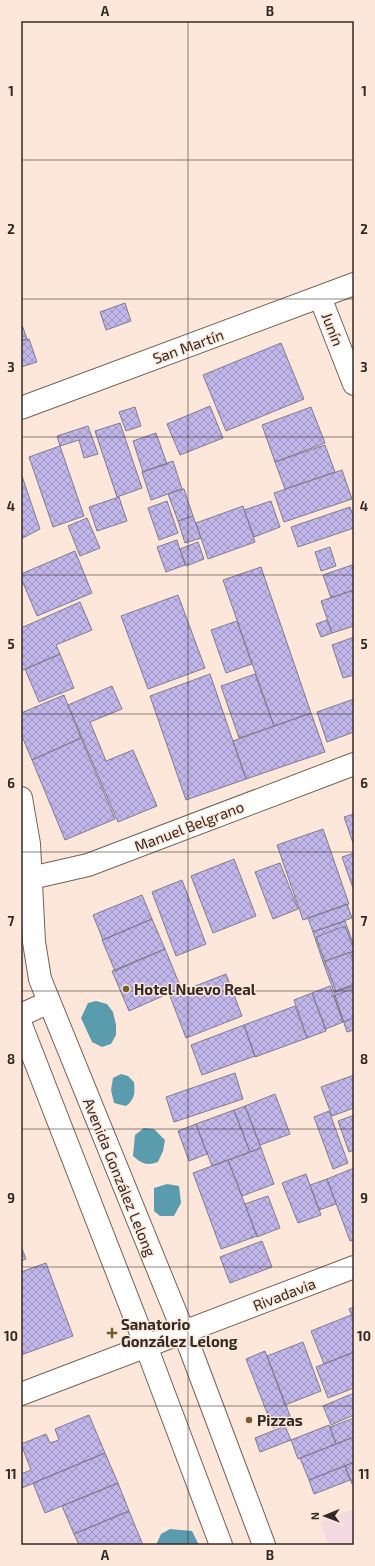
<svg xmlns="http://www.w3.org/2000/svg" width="375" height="1566" viewBox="0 0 375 1566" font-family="'Exo 2',sans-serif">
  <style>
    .education { fill: #f4dae0 }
    .water { fill: #5b9bae }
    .building { fill: url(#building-cross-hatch); stroke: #807c8f }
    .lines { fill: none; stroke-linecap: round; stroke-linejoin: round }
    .minor-casing { stroke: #746156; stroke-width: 24 }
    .secondary-casing { stroke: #746156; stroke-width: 24 }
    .minor { stroke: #fff; stroke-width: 22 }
    .secondary { stroke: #fff; stroke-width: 22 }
    .grid { fill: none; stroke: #322a25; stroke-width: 1; stroke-opacity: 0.55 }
    .poi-dot { fill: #785c2f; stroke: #fde7da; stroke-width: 1.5 }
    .labels { text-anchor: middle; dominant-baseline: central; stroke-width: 3; stroke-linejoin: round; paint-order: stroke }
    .street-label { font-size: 15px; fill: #322a25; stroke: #fde7da }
    .poi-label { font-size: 15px; font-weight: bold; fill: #322a25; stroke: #fde7da; text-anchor: start }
    .neatline { fill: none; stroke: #322a25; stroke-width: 1.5 }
    .grid-label { font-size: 13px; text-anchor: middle; font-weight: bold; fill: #322a25 }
  </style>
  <defs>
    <pattern id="building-cross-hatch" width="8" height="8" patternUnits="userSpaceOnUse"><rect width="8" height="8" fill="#c1b6e9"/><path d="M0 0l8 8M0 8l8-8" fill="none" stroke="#9d94bd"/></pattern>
  </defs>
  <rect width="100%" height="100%" fill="#fde7da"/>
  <path class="education" d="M354,1509v36h-26l-8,-24z"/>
  <path class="water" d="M96,1001l11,3 6,8 3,13v10l-5,9 -9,3 -10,-5 -11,-24 7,-15z
    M121,1074l7,2 6,6c1,11 1,17 -8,24l-12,-3 -3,-13 2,-12z
    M144,1128l10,1 11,11 -2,11 -5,11c-11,4 -16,2 -25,-6l2,-21z
    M167,1184l12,2 2,17 -7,13h-14l-6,-5v-23z
    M170,1529l22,2 7,14h-43l5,-11z"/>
  <path class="building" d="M125,303l6,18 -25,9 -6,-18z
    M21,322l6,17 -6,2z
    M29,339l8,23 -16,5v-26z
    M281,343l23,56 -78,32 -23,-56z
    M210,406l13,32 -43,17 -13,-31z
    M135,407l6,19 -15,5 -7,-19z
    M311,407l14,36 -50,19 -13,-37z
    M120,423l22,65 -25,9 -22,-66z
    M88,426l10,28 -14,4 -5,-18 -19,6 -3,-10z
    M156,433l11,31 -24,8 -10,-31z
    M325,445l10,27 -50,17 -10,-27z
    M60,446l24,70 -31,11 -24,-70z
    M173,461l9,28 -31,11 -9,-28z
    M342,470l10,29 -68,23 -10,-29z
    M21,473l19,56 -19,10z
    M182,489h2l9,27 -15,5 -10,-27z
    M119,497l8,24 -30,10 -8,-24z
    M167,501l11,32 -19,7 -11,-32z
    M271,501l9,26 -26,10 -10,-27z
    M243,506l12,36 -47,17 -12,-36z
    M350,507l4,12v9l-56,19 -7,-20z
    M193,516l8,22 -16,5 -7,-22z
    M87,518l13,30 -20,8 -12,-30z
    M177,540l8,25 -19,7 -9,-25z
    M198,542l6,17 -18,7 -6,-17z
    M330,547l6,19 -15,5 -6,-19z
    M75,551l17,42 -55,23 -16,-38v-4z
    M352,565l2,5v20l-23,8 -8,-23z
    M261,567l50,146 -37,13 -51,-146z
    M354,590v36l-22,7 -11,-32z
    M178,595l27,73 -57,21 -27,-73z
    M80,602l12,28 -36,15 4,9 -39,17v-43z
    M327,620l5,13 -11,4 -5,-13z
    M237,621l15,43 -26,9 -15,-43z
    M354,637v38l-11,3 -11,-33z
    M60,654l14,34 -35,14 -14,-33z
    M210,674l36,105 -60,21 -36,-104z
    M255,674l19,52 -35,12 -18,-52z
    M112,686l10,23 -32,13 16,39 27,-11 24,56 -39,16 -50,-117z
    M64,695l17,43 -49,22 -11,-26v-21z
    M354,699v33l-27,10 -10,-30z
    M311,713l14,39 -79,27 -13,-38z
    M81,738l34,81 -50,21 -33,-80z
    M354,814v29h-1l-9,-26z
    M323,829l26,75 -46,16 -26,-75z
    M354,853v38l-12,-34z
    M234,859l22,57 -43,17 -22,-57z
    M280,863l18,46 -25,10 -18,-47z
    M182,880l24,64 -30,12 -24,-64z
    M142,895l10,24 -49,21 -10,-25z
    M347,904l5,14 -39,14 -5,-14z
    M152,919l13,30 -50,22 -13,-31z
    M345,921l9,25v5l-31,11 -10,-30z
    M345,926l9,24v34l-18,7 -20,-54z
    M165,949l16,39 -52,23 -17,-40z
    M350,952l4,11v23l-20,6 -11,-30z
    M226,974l16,42 -56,22 -16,-42z
    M330,986l13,36 -17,7 -14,-36z
    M354,986v44l-7,2 -13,-40z
    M354,988v30l-11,4 -9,-26z
    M312,993l14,38 -19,7 -13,-38z
    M295,1006l12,32 -52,19 -11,-32z
    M244,1025l11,31 -53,19 -11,-30z
    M235,1073l8,26 -69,23 -8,-25z
    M354,1075v33l-22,8 -11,-29z
    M275,1094l15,40 -30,11 -15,-39z
    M245,1106l16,42 -11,4 -16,-42z
    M234,1110l16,42 -38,14 -16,-42z
    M329,1111l19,52 -15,6 -19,-52z
    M354,1115v35l-5,2 -11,-31z
    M196,1124l11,30 -18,7 -11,-30z
    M261,1148l13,36 -32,12 -14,-36z
    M228,1160l29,76 -36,13 -28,-76z
    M354,1168v72l-4,1 -23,-62z
    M306,1174l15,41 -23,8 -16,-40z
    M327,1179l9,25 -17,6 -9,-25z
    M268,1196l12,32 -23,9 -12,-33z
    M262,1241l10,26 -42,16 -10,-26z
    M21,1246l5,13 -5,2z
    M46,1263l27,73 -52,19v-83z
    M354,1307v14l-5,-12z
    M351,1315l3,6v31l-30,12 -13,-33z
    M303,1342l18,49 -36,14 -18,-49z
    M265,1351l27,70 -19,7 -27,-69z
    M354,1352v36l-26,10 -12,-31z
    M354,1393v22l-23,10 -8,-19z
    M89,1415l16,38 -83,35 -1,-14 10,-4 -10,-26 25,-10 4,9 9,-3 -4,-11z
    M354,1418v19l-18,7 -6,-17z
    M329,1425l7,19 -38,15 -7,-19z
    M285,1426l6,14 -31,12 -5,-14z
    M354,1437v25l-45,18 -9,-22z
    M105,1453l13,30 -73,30 -12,-30z
    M354,1462v21l-2,1 -7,-18z
    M345,1466l5,14 -36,14 -5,-14z
    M118,1483l11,28 -55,23 -12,-28z
    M129,1511l14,34h-64l-5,-11z"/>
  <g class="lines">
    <g class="minor-casing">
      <path id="minor" d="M320,297l34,87
        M21,408l333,-124
        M21,878h10l57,-13 266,-101
        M21,1015l28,-13
        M21,1394l333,-127"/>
    </g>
    <g class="secondary-casing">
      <path id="secondary" d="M21,798l8,46 5,98 6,37 150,369 74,197
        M21,1025l125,321 75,199"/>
    </g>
    <use href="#minor" class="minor"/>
    <use href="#secondary" class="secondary"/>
  </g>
  <path class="grid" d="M188,21v1524M21,160h333M21,299h333M21,437h333M21,575h333M21,714h333M21,852h333M21,991h333M21,1129h333M21,1267h333M21,1406h333"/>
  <g class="poi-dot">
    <circle cx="126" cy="989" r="4"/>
    <path d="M110 1327h4v4h4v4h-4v4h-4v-4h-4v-4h4z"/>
    <circle cx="249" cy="1420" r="4"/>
  </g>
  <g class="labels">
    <g class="street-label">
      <text transform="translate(333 329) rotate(69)">Junín</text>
      <text transform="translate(188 346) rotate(-20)">San Martín</text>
      <text transform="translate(189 826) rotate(-21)">Manuel Belgrano</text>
      <text transform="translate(120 1177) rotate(68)">Avenida González Lelong</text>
      <text transform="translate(284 1294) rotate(-21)">Rivadavia</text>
    </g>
    <g class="poi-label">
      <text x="134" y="989">Hotel Nuevo Real</text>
      <text x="121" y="1324">Sanatorio<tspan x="121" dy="17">González Lelong</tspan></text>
      <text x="257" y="1420">Pizzas</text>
    </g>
  </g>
  <rect width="375" height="1566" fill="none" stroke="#fde7da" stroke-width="44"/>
  <g transform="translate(325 1516) rotate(269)" stroke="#fde7da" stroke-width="3" paint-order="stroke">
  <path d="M0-3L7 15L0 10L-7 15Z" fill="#322a25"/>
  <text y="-6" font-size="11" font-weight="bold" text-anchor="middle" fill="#322a25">N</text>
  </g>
  <rect x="22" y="22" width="331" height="1522" class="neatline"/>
  <g class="grid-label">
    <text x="105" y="16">A</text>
    <text x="270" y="16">B</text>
    <text x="11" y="96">1</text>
    <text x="364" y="96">1</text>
    <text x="11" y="234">2</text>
    <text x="364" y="234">2</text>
    <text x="11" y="372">3</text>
    <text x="364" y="372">3</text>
    <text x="11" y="511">4</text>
    <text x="364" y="511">4</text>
    <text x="11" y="649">5</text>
    <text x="364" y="649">5</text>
    <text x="11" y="788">6</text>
    <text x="364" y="788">6</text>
    <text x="11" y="926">7</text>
    <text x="364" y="926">7</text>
    <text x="11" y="1064">8</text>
    <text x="364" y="1064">8</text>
    <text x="11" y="1203">9</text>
    <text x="364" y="1203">9</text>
    <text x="11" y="1341">10</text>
    <text x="364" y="1341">10</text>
    <text x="11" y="1479">11</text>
    <text x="364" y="1479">11</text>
    <text x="105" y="1560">A</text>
    <text x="270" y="1560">B</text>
  </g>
</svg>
